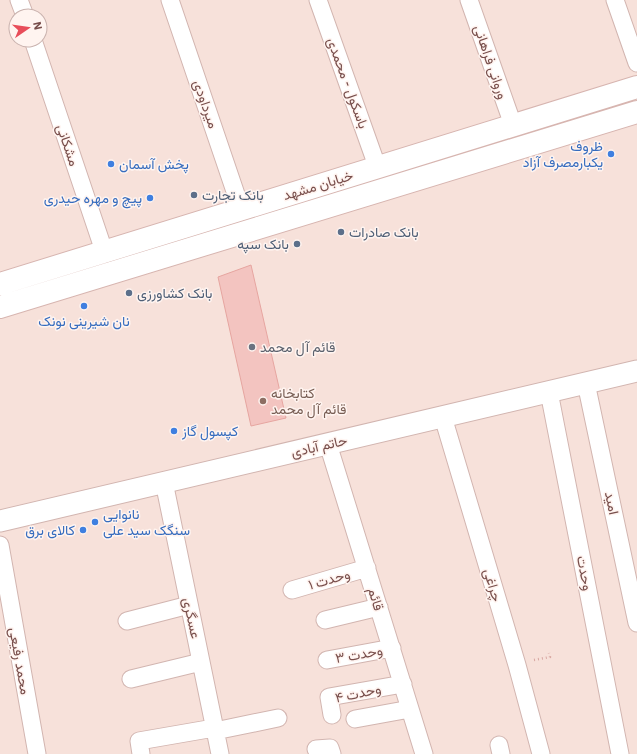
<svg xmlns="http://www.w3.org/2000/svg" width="637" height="754" viewBox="0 0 637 754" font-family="'IBM Plex Sans',Vazirmatn,sans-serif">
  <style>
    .residential { fill: #f7e1da; fill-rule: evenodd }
    .building { fill: #f3c4c0; stroke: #e6a5a0 }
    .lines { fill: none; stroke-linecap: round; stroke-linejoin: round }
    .minor-casing { stroke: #d2b5b0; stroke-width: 19 }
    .tertiary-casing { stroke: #d2b5b0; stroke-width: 23 }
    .secondary-casing { stroke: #d7b5b0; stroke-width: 24 }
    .path { stroke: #d8a7a2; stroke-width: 2.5; stroke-dasharray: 1 3; stroke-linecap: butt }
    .minor { stroke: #fff; stroke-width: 17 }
    .tertiary { stroke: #fff; stroke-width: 21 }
    .secondary { stroke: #fff; stroke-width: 22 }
    .shop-dot { fill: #3f7fe0; stroke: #fff4f0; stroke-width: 1.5 }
    .service-dot { fill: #5c6f8a; stroke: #fff4f0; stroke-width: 1.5 }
    .worship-dot { fill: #6b7280; stroke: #fff4f0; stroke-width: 1.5 }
    .education-dot { fill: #8d6e63; stroke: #fff4f0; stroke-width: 1.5 }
    .labels { text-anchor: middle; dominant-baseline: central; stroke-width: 3; stroke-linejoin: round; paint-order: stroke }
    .street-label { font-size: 14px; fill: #784e4b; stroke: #fff4f0 }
    .shop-label { font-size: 14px; fill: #366cbe; stroke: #fff4f0; text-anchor: end }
    .service-label { font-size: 14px; fill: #4e5e75; stroke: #fff4f0; text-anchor: start }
    .worship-label { font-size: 14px; fill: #5b616d; stroke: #fff4f0; text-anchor: start }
    .education-label { font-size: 14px; fill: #785e54; stroke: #fff4f0; text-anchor: start }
  </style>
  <rect width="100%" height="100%" fill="#fdefe9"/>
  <path class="residential" d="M0,0h637v754h-637zM16,16h24v24h-24z"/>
  <path class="building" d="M251,265l35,153 -35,8 -33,-149z"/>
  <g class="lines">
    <g class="minor-casing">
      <path id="minor" d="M19,0l6,16
        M170,0l71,209
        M318,0l59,166
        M469,0l44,125
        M615,0l22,63
        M33,40l71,211
        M586,383l51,240
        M549,392l71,362
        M443,417l74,248 24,89
        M328,444l96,310
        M164,482l56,272
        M0,545l37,209
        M292,590l75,-22
        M325,620l54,-13
        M127,621l62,-16
        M327,660l65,-12
        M131,679l70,-17
        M332,715l-3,-18 74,-13
        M355,719l55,-10
        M215,731l63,-13
        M499,745l2,9
        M316,749l14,-1 2,6
        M141,754l-2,-13 75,-13"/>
    </g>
    <g class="tertiary-casing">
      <path id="tertiary" d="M0,521l637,-150"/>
    </g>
    <g class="secondary-casing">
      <path id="secondary" d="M0,284l637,-197
        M0,307l637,-195"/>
    </g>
    <path class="path" d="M534,660l16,-3 -1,-4"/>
    <use href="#minor" class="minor"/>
    <use href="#tertiary" class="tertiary"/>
    <use href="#secondary" class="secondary"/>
  </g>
  <g class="shop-dot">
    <circle cx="611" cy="154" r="4"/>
    <circle cx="111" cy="164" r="4"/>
    <circle cx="150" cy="198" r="4"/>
    <circle cx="84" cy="306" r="4"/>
    <circle cx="174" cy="431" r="4"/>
    <circle cx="95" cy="522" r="4"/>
    <circle cx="83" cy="530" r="4"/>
  </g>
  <g class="service-dot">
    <circle cx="194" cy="195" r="4"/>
    <circle cx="341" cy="232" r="4"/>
    <circle cx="297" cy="244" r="4"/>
    <circle cx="129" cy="293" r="4"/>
  </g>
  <circle class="worship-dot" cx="252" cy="347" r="4"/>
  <circle class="education-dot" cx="263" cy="401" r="4"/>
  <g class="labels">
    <g class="street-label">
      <text transform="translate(491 62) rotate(71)">وروانی فراهانی</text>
      <text transform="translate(348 83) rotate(70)">باسکول - محمدی</text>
      <text transform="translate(206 104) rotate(71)">میرداودی</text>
      <text transform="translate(68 145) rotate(71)">مشکانی</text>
      <text transform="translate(318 185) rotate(-17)">خیابان مشهد</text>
      <text transform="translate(319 446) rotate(-13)">حاتم آبادی</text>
      <text transform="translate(612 503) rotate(78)">امید</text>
      <text transform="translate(585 573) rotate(79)">وحدت</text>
      <text transform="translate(329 579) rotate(-16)">وحدت ۱</text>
      <text transform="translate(493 585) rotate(74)">چراغی</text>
      <text transform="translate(376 599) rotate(73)">قائم</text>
      <text transform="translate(192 618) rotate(78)">عسگری</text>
      <text transform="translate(359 654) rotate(-10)">وحدت ۳</text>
      <text transform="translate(20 661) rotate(80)">محمد رفیعی</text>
      <text transform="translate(358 693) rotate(-12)">وحدت ۴</text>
    </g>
    <g class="shop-label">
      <text x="603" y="146">ظروف<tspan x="603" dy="16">یکبارمصرف آزاد</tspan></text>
      <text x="119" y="164" text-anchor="start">پخش آسمان</text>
      <text x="142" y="198">پیچ و مهره حیدری</text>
      <text x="84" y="321" text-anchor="middle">نان شیرینی نونک</text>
      <text x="182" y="431" text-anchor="start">کپسول گاز</text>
      <text x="103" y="514" text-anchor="start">نانوایی<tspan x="103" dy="16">سنگک سید علی</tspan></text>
      <text x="75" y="530">کالای برق</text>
    </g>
    <g class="service-label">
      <text x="202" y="195">بانک تجارت</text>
      <text x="349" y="232">بانک صادرات</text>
      <text x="289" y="244" text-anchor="end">بانک سپه</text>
      <text x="137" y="293">بانک کشاورزی</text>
    </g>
    <g class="worship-label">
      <text x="260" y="347">قائم آل محمد</text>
    </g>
    <g class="education-label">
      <text x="271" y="393">کتابخانه<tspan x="271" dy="16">قائم آل محمد</tspan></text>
    </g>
  </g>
  <g transform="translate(28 28) rotate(77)"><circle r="19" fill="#fff4f0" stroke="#c9b2ae"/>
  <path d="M0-3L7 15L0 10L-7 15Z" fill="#e84d5a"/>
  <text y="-6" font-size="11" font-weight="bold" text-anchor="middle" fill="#784e4b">N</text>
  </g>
</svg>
